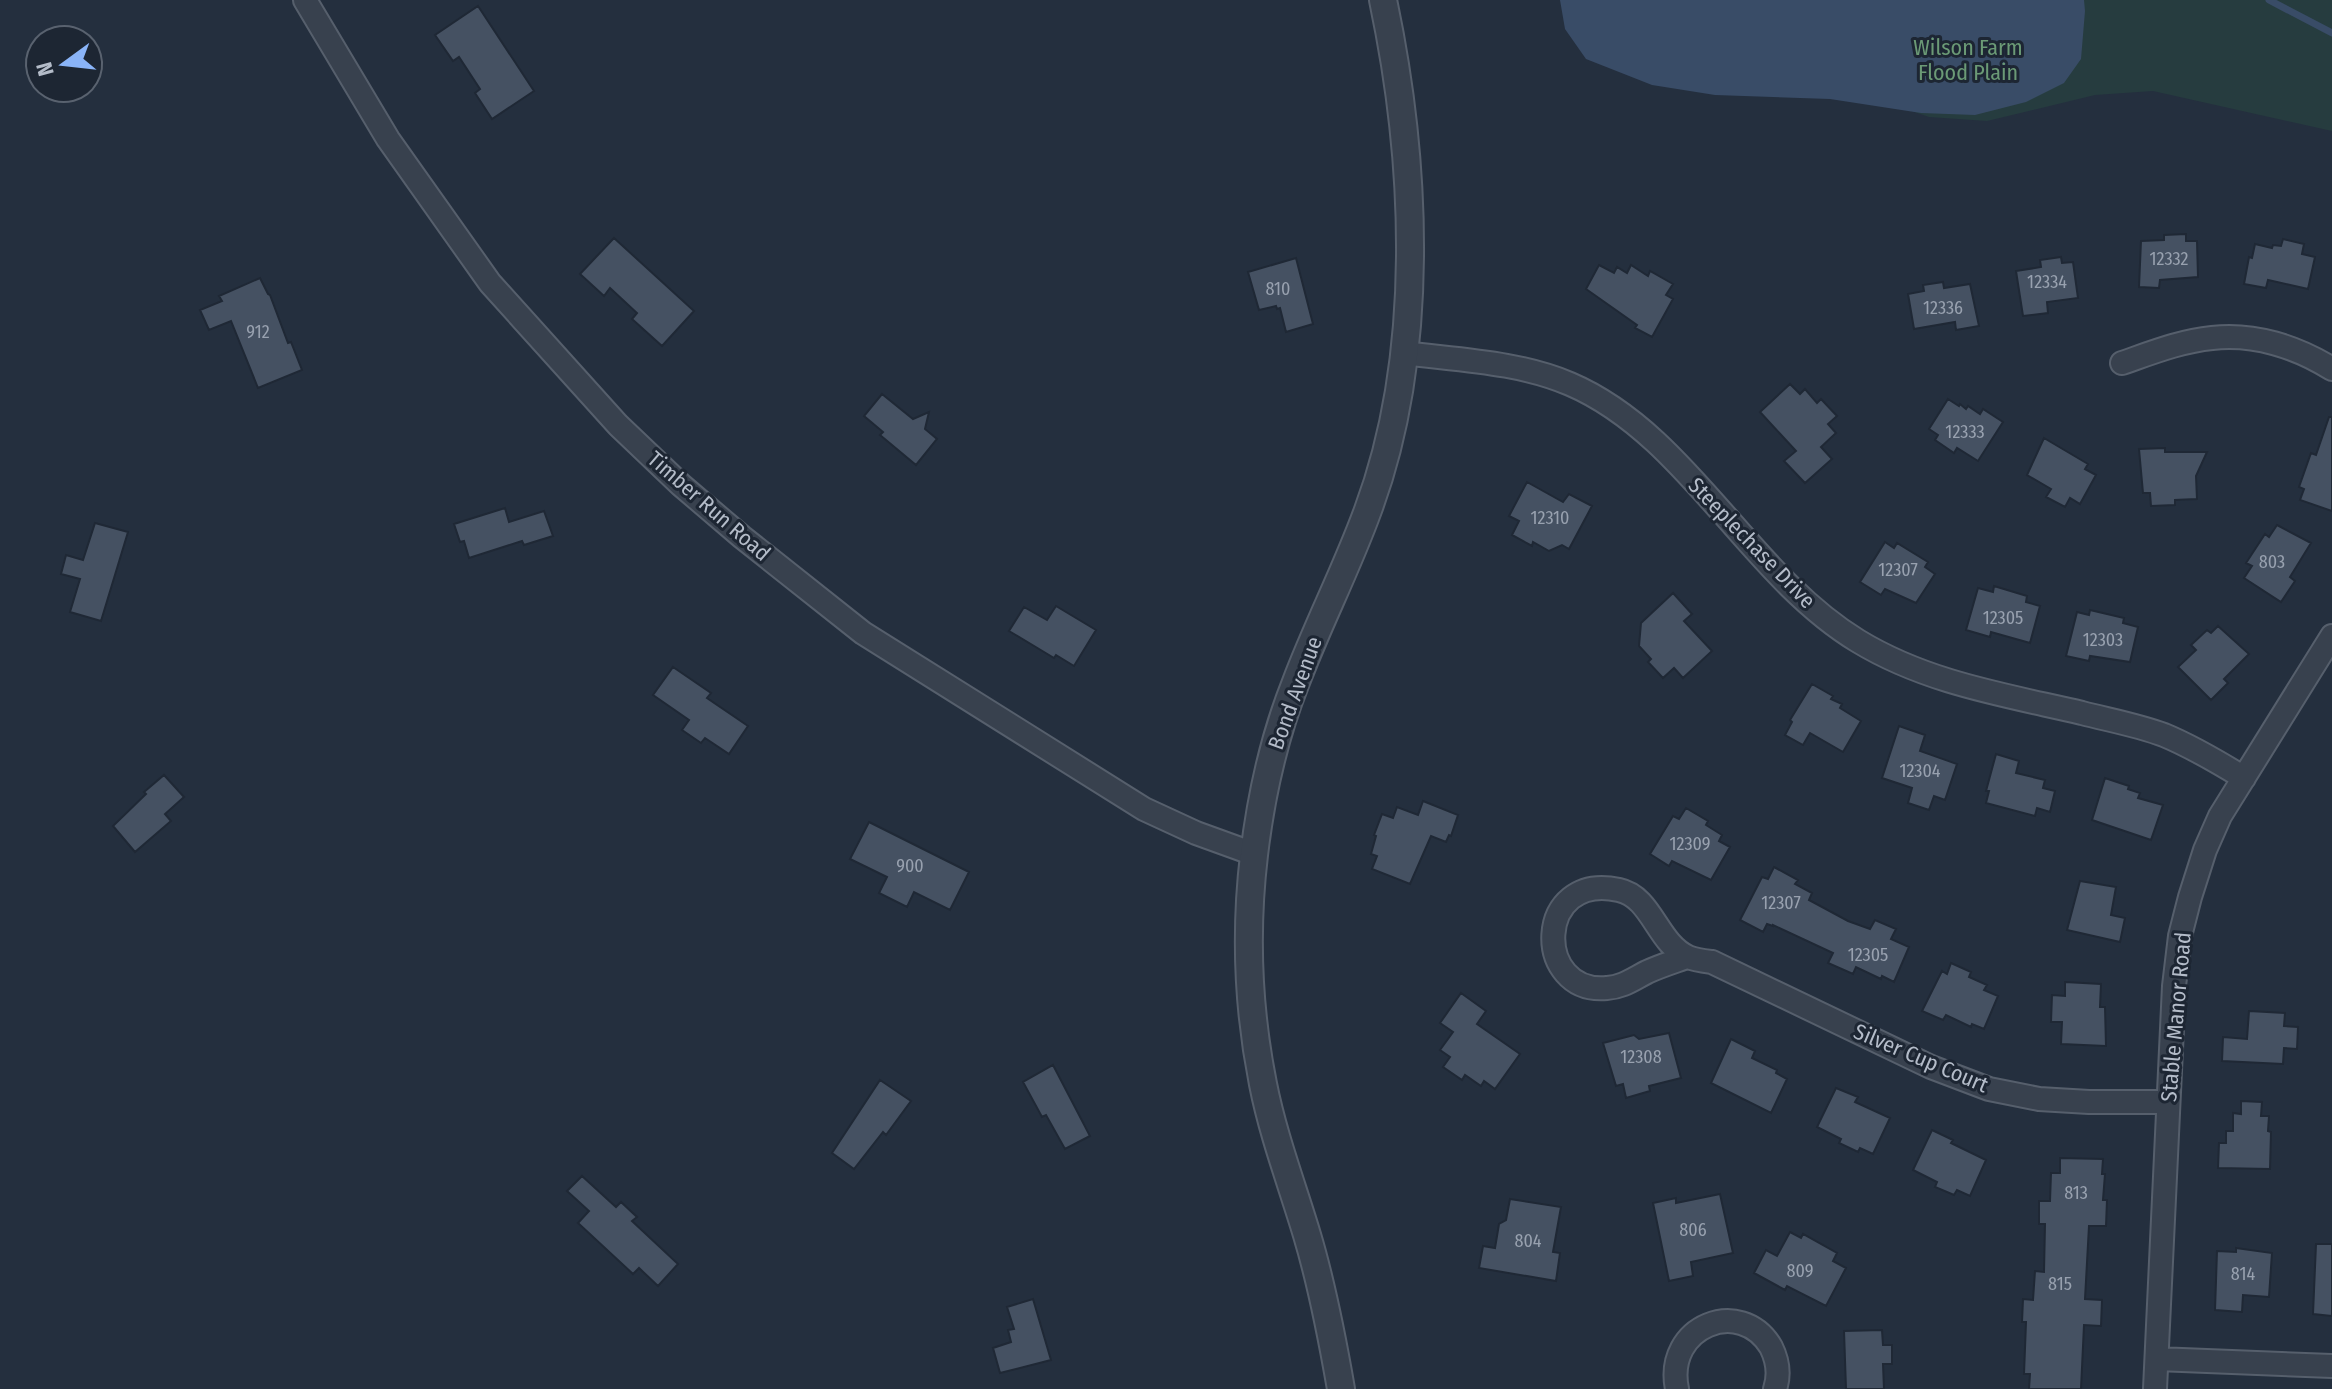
<svg xmlns="http://www.w3.org/2000/svg" width="2332" height="1389" viewBox="0 0 2332 1389" font-family="'Fira Sans Condensed',sans-serif">
  <style>
    .green { fill: #263c3f }
    .water { fill: #394c67 }
    .lines { fill: none; stroke-linecap: round; stroke-linejoin: round }
    .stream { stroke: #394c67; stroke-width: 7 }
    .building { fill: #455162; stroke: #1f2835; stroke-width: 2 }
    .minor-casing { stroke: #565f6c; stroke-width: 26 }
    .tertiary-casing { stroke: #565f6c; stroke-width: 30 }
    .minor { stroke: #38414e; stroke-width: 22 }
    .tertiary { stroke: #38414e; stroke-width: 26 }
    .labels { text-anchor: middle; dominant-baseline: central; stroke-width: 6; stroke-linejoin: round; paint-order: stroke }
    .number-label { font-size: 18px; fill: #98a1af }
    .park-label { font-size: 22px; fill: #6b9a76; stroke: #1d2633 }
    .street-label { font-size: 22px; fill: #b4bcc9; stroke: #1d2633 }
  </style>
  <rect width="100%" height="100%" fill="#242f3e"/>
  <path class="green" d="M1721,0h611v131l-179,-40 -58,4 -108,26 -58,-4 -58,-20z"/>
  <path class="water" d="M1560,0h524l1,11 -4,48 -17,24 -38,19 -51,13 -54,-2 -91,-14 -115,-4 -63,-10 -66,-26 -21,-30z"/>
  <g class="lines">
    <path class="stream" d="M2269,0l63,33"/>
  </g>
  <path class="building" d="M478,6l56,85 -42,28 -17,-26 5,-4 -21,-32 -6,4 -18,-26z
    M2186,234v7h11l1,36 -38,3 -1,8 -20,-1 2,-46 23,-1v-5z
    M614,238l80,73 -32,35 -30,-27 5,-6 -27,-25 -6,8 -24,-22z
    M2283,239l21,5 -2,10 13,3 -7,32 -40,-9 -2,8 -22,-4 5,-27 3,1 3,-14 17,4 1,-3 8,1z
    M2061,257l1,6 11,-1 5,36 -31,4 1,11 -25,3 -7,-45 25,-4 -1,-7z
    M1296,258l17,66 -27,8 -6,-24 -3,1 -1,-3 -17,4 -11,-38z
    M1599,265l15,8 3,-6 10,6 4,-8 17,11 2,-5 23,13 -7,11 7,4 -21,38 -17,-9 2,-3 -51,-36z
    M260,278l8,16 2,1 18,48 3,-1 11,28 -44,18 -27,-67 -22,9 -9,-20 22,-9 -3,-5z
    M1943,282l1,6 26,-4 9,42 -23,4 -1,-8 -41,7 -6,-35 16,-3 -1,-6z
    M1790,384l10,10 5,-5 12,14 4,-4 16,17 -9,8 8,9 -15,14 11,12 -27,24 -21,-22 12,-10 -36,-39z
    M882,394l31,25 16,-7 -4,17 12,10 -21,26 -36,-30 3,-3 -19,-16z
    M1948,399l11,7 1,-2 6,5 2,-3 12,8 3,-5 20,13 -25,39 -21,-13 -3,5 -19,-13 3,-5 -9,-6z
    M2329,417h3v94l-32,-11 4,-11 -5,-2 12,-34 5,2z
    M2044,438l44,26 -3,5 11,6 -16,29 -10,-6 -5,9 -19,-10 5,-8 -24,-14z
    M2165,448v4h42l-11,24 1,23 -22,1v5l-24,1 -1,-13h-7l-4,-44z
    M1527,482l36,20 6,-8 23,12 -23,43 -7,-4 -13,6 -16,-9 -1,4 -20,-11 7,-14 -10,-5z
    M505,508l4,14 35,-11 9,25 -29,9 -2,-4 -53,17 -5,-17 -4,1 -6,-18z
    M95,523l33,9 -27,89 -31,-9 10,-33 -19,-5 5,-19 17,5z
    M2277,525l34,18 -21,34 5,4 -14,21 -37,-24 8,-12 -6,-3 19,-29 4,3z
    M1885,542l9,6 3,-5 31,19 -3,5 10,7 -19,29 -31,-14 -4,6 -21,-13z
    M1994,586l33,10 -1,6 14,4 -10,37 -39,-11 -1,5 -24,-7 12,-42 15,4z
    M1673,593l19,21 -8,7 28,30 -29,27 -9,-10 -11,10 -15,-16 3,-3 -12,-13 2,-23z
    M1056,606l40,24 -22,36 -18,-11 -2,3 -45,-27 15,-24 23,13z
    M2090,610l34,8 -1,5 15,4 -8,35 -40,-6 -1,5 -23,-5 11,-44 12,3z
    M2218,626l31,28 -25,25 4,4 -17,17 -33,-33 18,-17 -5,-5 16,-15 4,3z
    M673,667l38,26 -4,5 41,28 -19,28 -24,-16 -4,5 -19,-13 7,-10 -36,-25z
    M1812,684l21,12 -2,3 11,5 -2,4 21,13 -18,31 -33,-19 -7,12 -18,-10 7,-13 -2,-2z
    M1899,726l26,9 -5,16 37,13 -12,36 -11,-4 -5,14 -21,-7 4,-15 -30,-10z
    M1996,754l23,7 -3,12 29,7 -2,8 12,3 -5,21 -13,-4 -2,8 -49,-13 3,-12h-3z
    M164,775l20,22 -19,17 6,7 -36,31 -22,-26 33,-32 -2,-2z
    M2105,778l24,8 -1,3 12,4 -2,5 25,7 -12,35 -59,-20z
    M1423,801l35,14 -7,21 -2,-1 -3,7 -15,-6 -21,48 -38,-15 5,-13 -6,-2 5,-18 -2,-1 8,-21 11,4 4,-11 21,8z
    M1686,808l22,13 -2,4 16,10 -3,6 11,6 -19,33 -39,-19 -3,5 -19,-12 23,-38 6,3z
    M869,822l100,50 -19,38 -36,-18 -7,15 -28,-14 8,-16 -37,-18z
    M1774,867l24,13 -3,4 17,9 -3,7 39,21 22,8 5,-9 21,9 -5,10 18,8 -15,35 -12,-6 -1,3 -25,-12 -3,7 -25,-11 5,-10 -60,-28v1l-6,-2 -4,8 -23,-12 22,-43 6,2z
    M2080,881l36,6 -5,28 14,3 -5,24 -53,-12z
    M1951,963l20,9 -2,5 18,8 -3,5 14,6 -14,33 -12,-5 -1,3 -25,-12 -3,5 -21,-9 20,-40 5,3z
    M2065,982l36,2 -1,23h5l1,39 -45,-2 1,-22h-11l1,-27 13,1z
    M1461,993l25,18 -9,13 43,30 -25,35 -11,-8 -3,5 -16,-11 -3,5 -19,-13 7,-10 -10,-7 13,-18 -13,-9z
    M2249,1011l36,2 -1,13 14,1 -1,22 -13,-1 -1,16 -61,-3 1,-24 24,2z
    M1669,1033l12,45 -32,8 1,5 -24,7 -3,-14 -7,2 -13,-43 31,-8 5,4z
    M1731,1039l24,12 -3,7 25,12 -1,3 11,6 -16,34 -60,-30z
    M1053,1065l37,71 -25,13 -19,-34 -4,2 -19,-35z
    M880,1080l31,21 -25,34 -3,-3 -29,37 -22,-16z
    M1836,1088l22,9 -3,5 35,16 -17,36 -13,-6 -2,4 -19,-9 2,-4 -24,-12z
    M2241,1101l21,1 -1,14h8l-1,15 3,1 -1,37 -52,-1 1,-25h7v-12h7v-18l8,1z
    M1932,1130l21,10 -2,3 35,17 -16,36 -13,-6 -3,5 -19,-8 2,-5 -24,-12z
    M2060,1158l43,1 -1,15h3l-2,26h4l-1,26h-17l-4,73 17,1 -1,26 -17,-1 -3,64h-52l1,-15h-6l2,-52h-4l1,-23 10,1 2,-29 9,1 1,-48h-6v-23h11l1,-28h9z
    M582,1176l34,31 5,-5 16,15 -5,4 46,43 -20,22 -19,-18 -6,6 -55,-51 11,-12 -22,-20z
    M1720,1194l13,59 -42,9 2,14 -24,5 -16,-78 23,-5v5z
    M1510,1199l51,8 -8,45 7,1 -4,28 -77,-13 4,-22 12,2 4,-24 7,-4z
    M1790,1232l11,6 2,-4 34,19 -4,8 13,7 -20,38 -39,-20 -2,4 -31,-17 12,-23 11,6z
    M2316,1244h16v72l-19,-2z
    M2236,1248l36,5 -3,44 -26,-2 -1,17 -27,-2 2,-59 19,1z
    M1033,1299l18,61 -51,13 -7,-25 18,-6 -3,-12 6,-1 -7,-22z
    M1882,1330l1,15h9v19h-9l1,25h-38l-2,-58z"/>
  <g class="lines">
    <g class="minor-casing">
      <path id="minor" d="M305,0l83,139 102,144 128,142 63,60 61,52 121,96 281,176 52,24 58,21
        M1404,353c55,7 115,9 166,31 117,50 179,191 288,257 69,42 147,54 224,72 27,7 55,12 82,22 29,12 54,27 80,43
        M2122,363c29,-10 59,-22 90,-25 42,-5 85,9 120,31
        M1687,957c-14,5 -27,9 -40,15 -14,7 -24,15 -40,16 -74,7 -73,-117 12,-98 33,7 38,53 69,67 7,3 16,4 24,5l219,105 58,22 50,10 50,3h79
        M2157,1359l175,7
        M1677,1389c-13,-63 64,-93 94,-42 7,14 9,27 4,42
        M2155,1389l19,-403 6,-50 10,-39 15,-47 15,-34 112,-180"/>
    </g>
    <g class="tertiary-casing">
      <path id="tertiary" d="M1341,1389c-9,-52 -19,-104 -34,-154 -15,-50 -34,-100 -44,-151 -15,-75 -18,-153 -9,-229 7,-59 20,-118 42,-173 22,-58 51,-114 72,-172 58,-156 49,-349 15,-510"/>
    </g>
    <use href="#minor" class="minor"/>
    <use href="#tertiary" class="tertiary"/>
  </g>
  <g class="labels">
    <g class="number-label">
      <text x="2169" y="259">12332</text>
      <text x="2047" y="282">12334</text>
      <text x="1278" y="289">810</text>
      <text x="1943" y="308">12336</text>
      <text x="258" y="332">912</text>
      <text x="1965" y="432">12333</text>
      <text x="1550" y="518">12310</text>
      <text x="2272" y="562">803</text>
      <text x="1898" y="570">12307</text>
      <text x="2003" y="618">12305</text>
      <text x="2103" y="640">12303</text>
      <text x="1920" y="771">12304</text>
      <text x="1690" y="844">12309</text>
      <text x="910" y="866">900</text>
      <text x="1781" y="903">12307</text>
      <text x="1868" y="955">12305</text>
      <text x="1641" y="1057">12308</text>
      <text x="2076" y="1193">813</text>
      <text x="1693" y="1230">806</text>
      <text x="1528" y="1241">804</text>
      <text x="1800" y="1271">809</text>
      <text x="2243" y="1274">814</text>
      <text x="2060" y="1284">815</text>
    </g>
    <g class="park-label">
      <text x="1968" y="47">Wilson Farm<tspan x="1968" dy="25">Flood Plain</tspan></text>
    </g>
    <g class="street-label">
      <text transform="translate(709 506) rotate(41)">Timber Run Road</text>
      <text transform="translate(1752 543) rotate(46)">Steeplechase Drive</text>
      <text transform="translate(1295 693) rotate(-70)">Bond Avenue</text>
      <text transform="translate(2176 1017) rotate(-85)">Stable Manor Road</text>
      <text transform="translate(1921 1058) rotate(23)">Silver Cup Court</text>
    </g>
  </g>
  <g transform="translate(64 64) rotate(255)"><circle r="38" fill="#1d2633" stroke="#59626f" stroke-width="2"/>
  <path d="M0-6L14 30L0 20L-14 30Z" fill="#8ab4f8"/>
  <text y="-12" font-size="22" font-weight="bold" text-anchor="middle" fill="#b4bcc9">N</text>
  </g>
</svg>
